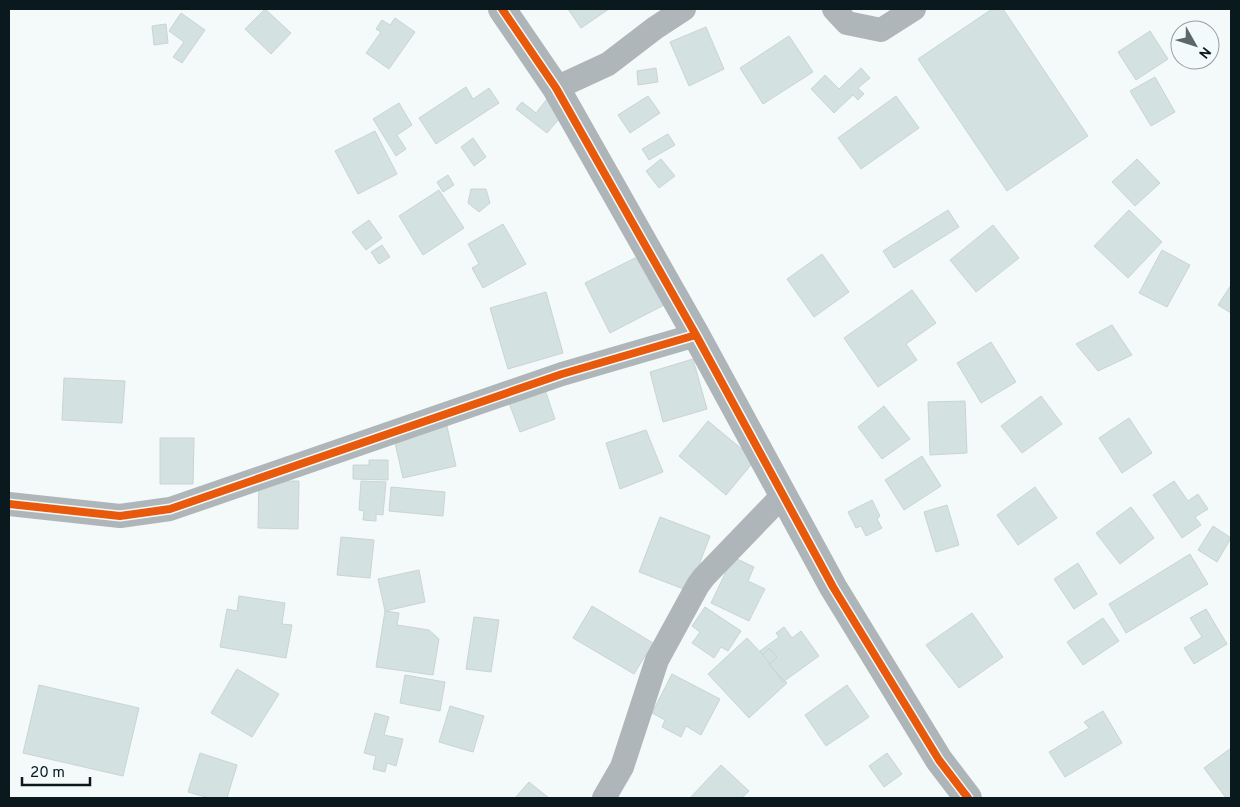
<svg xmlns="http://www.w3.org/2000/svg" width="1240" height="807" viewBox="0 0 1240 807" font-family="Overpass,sans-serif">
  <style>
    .building { fill: #d3e1e1; stroke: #cad4d4 }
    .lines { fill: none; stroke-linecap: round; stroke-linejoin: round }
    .street { stroke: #afb6ba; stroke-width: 24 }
    .secondary { stroke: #aeb5b9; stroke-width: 28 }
    .cycleway-casing { stroke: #f2fafc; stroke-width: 11 }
    .cycleway { stroke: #e8590c; stroke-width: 8 }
  </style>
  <rect width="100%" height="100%" fill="#f4f9fa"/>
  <path class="building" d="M265,9l26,24 -20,21 -26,-25z
    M568,9h41l-28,19z
    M992,9h11l85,127 -81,55 -89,-132z
    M181,13l24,17 -23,33 -9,-6 11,-15 -15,-11z
    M395,18l20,14 -26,37 -23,-16 15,-21 -5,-3 6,-9 8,5z
    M166,24l2,19 -14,2 -2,-19z
    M706,27l18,42 -35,17 -19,-44z
    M1150,31l18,28 -32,21 -18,-28z
    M789,36l24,36 -50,32 -23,-36z
    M656,68l2,14 -20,3 -1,-14z
    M861,68l9,10 -12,10 6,6 -6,6 -5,-5 -19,18 -23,-24 14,-14 14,14z
    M1155,77l20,35 -24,14 -21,-35z
    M466,87l7,12 16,-11 10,15 -63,41 -17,-26z
    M648,96l12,17 -30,20 -12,-18z
    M896,96l23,32 -58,41 -23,-31z
    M547,99l17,14 -17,20 -31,-24 6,-7 14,11z
    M399,103l13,22 -15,10 9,14 -10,7 -23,-37z
    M375,131l22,43 -39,20 -23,-43z
    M668,134l7,11 -26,15 -7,-11z
    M473,138l13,19 -12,9 -13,-19z
    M661,159l14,17 -16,12 -13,-17z
    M1137,159l23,24 -25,23 -23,-24z
    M448,175l6,10 -11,7 -6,-10z
    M471,189h15l4,14 -11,9 -11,-9z
    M439,190l25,38 -41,27 -24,-39z
    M948,210l11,17 -65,41 -11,-17z
    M1129,210l33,32 -34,36 -34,-32z
    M369,220l13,18 -16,12 -14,-18z
    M503,224l23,40 -43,24 -11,-20 7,-4 -11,-20z
    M993,225l26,33 -43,34 -26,-32z
    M382,245l8,12 -11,7 -8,-12z
    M1162,250l28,15 -23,42 -28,-14z
    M822,254l27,38 -35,25 -27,-38z
    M639,256l25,49 -54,28 -25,-50z
    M1231,285v28l-13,-8z
    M912,290l24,33 -30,21 11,16 -39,27 -34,-49z
    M546,292l17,61 -55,16 -18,-61z
    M1112,325l20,30 -34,16 -22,-27z
    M991,342l25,40 -35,21 -24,-40z
    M693,359l14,50 -44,13 -13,-50z
    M64,378l61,3 -3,42 -60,-3z
    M543,384l12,35 -35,13 -13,-34z
    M1041,396l21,28 -40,29 -21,-27z
    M965,401l2,52 -37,2 -2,-53z
    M884,406l26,33 -28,20 -24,-32z
    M444,413l12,53 -53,12 -12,-53z
    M1129,418l23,35 -30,20 -23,-35z
    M708,421l47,39 -29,35 -47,-39z
    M646,430l17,42 -43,17 -14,-46z
    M160,438h34l-1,46h-33z
    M922,456l19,30 -37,24 -19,-30z
    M369,460h19v20l-35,-1v-14h16z
    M259,481h40l-1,48 -40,-1z
    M361,481l25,1 -3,33 -7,-1v7l-13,-1 1,-9 -5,-1z
    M1174,481l14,20 10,-7 10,15 -13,8 6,8 -19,13 -29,-43z
    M391,487l54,5 -2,24 -54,-5z
    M1035,487l22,31 -39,27 -21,-30z
    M872,500l8,16 -3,3 5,9 -16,8 -5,-10 -5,2 -8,-16z
    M947,505l12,40 -23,7 -12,-40z
    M1131,507l23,31 -34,26 -24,-31z
    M660,517l50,19 -21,55 -50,-19z
    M1213,526l18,12 -14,24 -19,-12z
    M341,537l33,3 -4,38 -33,-3z
    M1190,554l18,30 -82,49 -17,-29z
    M733,557l21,10 -6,14 17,8 -16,32 -38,-18z
    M1078,563l19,31 -23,15 -20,-30z
    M419,570l6,32 -40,9 -7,-32z
    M239,596l46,7 -3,21 10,1 -6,33 -66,-11 7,-38 10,2z
    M592,606l61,37 -19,31 -61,-36z
    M705,607l36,24 -13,20 -7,-4 -7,11 -22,-15 8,-11 -8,-6z
    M1206,609l21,35 -33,20 -10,-16 18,-11 -12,-19z
    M385,611l14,2 -2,12 32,5 10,9 -6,36 -57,-8z
    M972,613l31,44 -44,31 -33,-43z
    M474,617l25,3 -8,52 -25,-3z
    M1103,618l16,23 -36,24 -16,-23z
    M784,627l8,11 9,-7 18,25 -36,26 -23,-31 19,-14 -3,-4z
    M747,638l16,17 6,-7 8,9 -8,8 18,18 -38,35 -41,-44z
    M237,669l42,25 -27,43 -41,-24z
    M672,674l48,25 -19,36 -15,-9 -5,11 -19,-10 3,-7 -13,-7z
    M405,675l40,7 -5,29 -40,-8z
    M39,685l100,23 -16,68 -100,-23z
    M847,685l22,32 -43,29 -21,-31z
    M450,706l34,10 -11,36 -34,-10z
    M1103,711l19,32 -57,34 -16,-25 40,-24 -5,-6z
    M375,713l14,4 -5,18 19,4 -7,27 -9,-3 -2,9 -12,-3 3,-13 -12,-3z
    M1231,748v50h-5l-22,-30z
    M200,753l37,12 -10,33h-18l-21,-6z
    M887,753l15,21 -18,13 -15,-21z
    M721,765l28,26 -7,7h-52z
    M529,782l20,16h-34z"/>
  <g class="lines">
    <path class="street" d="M834,9l13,14 34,7 33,-21
      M556,88l52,-24 47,-36 29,-19
      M9,504l111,12 50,-7 392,-135 134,-39
      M604,798l18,-31 35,-107 41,-75 6,-8 79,-82"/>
    <path class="secondary" d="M502,9l54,79 140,247 137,252 106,173 29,38"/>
    <g class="cycleway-casing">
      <path id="cycleway" d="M502,9l54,79 140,247 137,252 106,173 29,38
        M9,504l111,12 50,-7 392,-135 134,-39"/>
    </g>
    <use href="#cycleway" class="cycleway"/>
  </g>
  <rect width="1240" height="807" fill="none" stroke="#0a191d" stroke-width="20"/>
  <g transform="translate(1195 45) rotate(129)"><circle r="24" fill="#f2fafc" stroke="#95a0a3"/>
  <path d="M0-4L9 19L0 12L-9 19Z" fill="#5c676a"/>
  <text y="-8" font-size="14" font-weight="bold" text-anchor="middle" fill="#0a191d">N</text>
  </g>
  <path d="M22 777v8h68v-8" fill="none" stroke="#0a191d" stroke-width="2.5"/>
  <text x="30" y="777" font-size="15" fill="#0a191d" stroke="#f2fafc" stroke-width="4" paint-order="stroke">20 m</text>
</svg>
